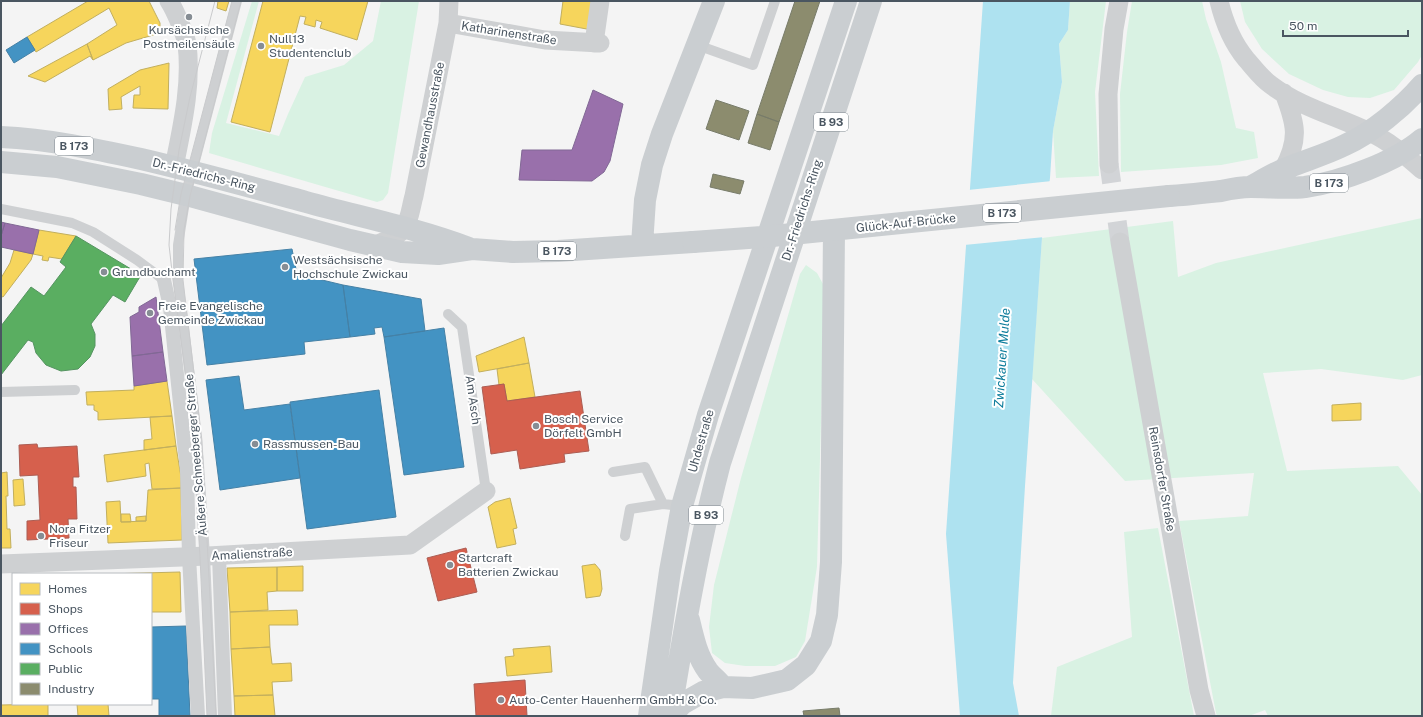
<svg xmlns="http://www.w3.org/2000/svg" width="1423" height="717" viewBox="0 0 1423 717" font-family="'Public Sans',sans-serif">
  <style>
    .green { fill: #d9f2e3 }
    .water { fill: #aee2f0 }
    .pier { fill: #f4f4f4 }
    .homes { fill: #f6d55c; stroke: #c2af5e }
    .shops { fill: #d6604d; stroke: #ac5d53 }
    .offices { fill: #9970ab; stroke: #816895 }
    .schools { fill: #4393c3; stroke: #4581a6 }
    .public { fill: #5aae61; stroke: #559461 }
    .industry { fill: #8c8c6e; stroke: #787c6a }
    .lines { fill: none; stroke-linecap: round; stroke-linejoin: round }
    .minor-tunnel { stroke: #d2d4d7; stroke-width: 19; stroke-dasharray: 19 10; stroke-linecap: butt }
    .service { stroke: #ced0d2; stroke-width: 10 }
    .pedestrian { stroke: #ced0d2; stroke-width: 14 }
    .minor { stroke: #ced0d2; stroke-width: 19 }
    .primary { stroke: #caced1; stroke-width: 22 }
    .tram { stroke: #c9cacc; stroke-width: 1 }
    .primary-bridge { stroke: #caced1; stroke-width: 22 }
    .poi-dot { fill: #868d94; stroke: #fff; stroke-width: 1.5 }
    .labels { text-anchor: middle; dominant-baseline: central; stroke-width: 4; stroke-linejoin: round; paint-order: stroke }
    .shield { fill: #fff; stroke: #808990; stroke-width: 1 }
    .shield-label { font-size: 11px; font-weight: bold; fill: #4a5661 }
    .poi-label { font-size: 12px; fill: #4a5661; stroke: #fff; text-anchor: start }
    .street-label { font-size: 12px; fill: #4a5661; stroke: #fff }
    .water-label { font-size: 13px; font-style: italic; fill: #0c7c9b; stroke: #fff }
  </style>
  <rect width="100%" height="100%" fill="#f4f4f4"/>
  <path class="green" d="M252,1h7l-33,122 53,13 9,-22 17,-37 39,-12 29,-24 8,-40h38l-31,192 -5,7 -6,2 -168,-49 3,-20z
    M1070,1h36l-11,91 4,84 -43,2 -3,-47 9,-49 -3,-38 9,-14z
    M1132,1h70l4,18 15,43 15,66 18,4 4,26 -37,7 -100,7 -1,-78 7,-62z
    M1240,1h182v54l-4,7 -24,28 -24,8 -22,-1 -25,-7 -34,-16 -27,-25 -17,-27z
    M1422,218v157l-19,5 -82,-11 -58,4 24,98 111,-5 24,29v221h-154l-3,-6 -16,6h-32l-1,-3 -37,-192 69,-5 6,-43 -129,8 -93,-102 10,-141 131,-17 5,56 38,-14z
    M806,265l11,8 6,11 1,29 -7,254 -12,74 -9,16 -21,9h-30l-20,-3 -13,-10 -3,-26 5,-42 27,-107 59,-204z
    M1158,528l36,188h-143l6,-49 75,-30 -8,-105z"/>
  <path class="water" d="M983,1h87l-2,29 -9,14 3,38 -9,49 -3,47 -8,60 -17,248 -12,197 6,33h-59l-14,-182z"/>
  <path class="pier" d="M1052,181l-7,56 -81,8 4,-55z"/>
  <path class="homes" d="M88,1h61l11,22v10l-34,10 -33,17 -6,-16 30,-19 -8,-17 -73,44 -9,-15z
    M218,1h11l-3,10 -9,-3z
    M263,1h105l-11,39 -37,-12 2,-6 -6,-2 -1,7 -11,-3 2,-7 -6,-1 -30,116 -39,-10z
    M563,1h33l-4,29 -32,-6z
    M87,44l6,16 -3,-4 -45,26 -17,-6z
    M169,63l-1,46 -35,-1 1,-13h6v-9l-19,11 1,12 -13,1 -1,-21 32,-19z
    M39,230l37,6 -14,23 -13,-2 -1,4 -6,-1 1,-4 -10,-2z
    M14,250l19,4 -2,6 -28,37 -2,-1v-18l9,-15z
    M524,337l5,26 -50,9 -3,-16z
    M529,363l6,34 -28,4 -3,-17 -5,1 -2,-16z
    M167,381l5,35 -74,4v-8l-4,-2v-5h-7l-1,-13 48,-2v-4z
    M1361,403v17l-29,1v-16z
    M172,416l4,30 -32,4v-10l8,-1 -2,-22z
    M176,446l5,31v11l-29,1 -3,-26 -4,1 1,12 -39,6 -3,-27z
    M7,472l1,24h-2l1,33h3l1,19h-10v-75z
    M23,479l2,26 -11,1 -1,-26z
    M181,488l1,52 -74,3 -2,-41 14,-1 1,21 25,-1 2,-31z
    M510,498l7,30 -4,1 3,15 -19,4 -9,-41 7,-5z
    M121,514h9l1,8h-10z
    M146,516v5h-10v-4z
    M595,564l5,6 2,19 -2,7 -14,2 -4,-32z
    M303,566v25h-26v-24z
    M277,567v24l-10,1 1,18 -38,2 -3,-44z
    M180,572l1,40h-30v-38h-45z
    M297,610l1,15h-29l1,22 -39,2 -1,-37z
    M550,646l2,26 -45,4 -2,-19 9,-1 -1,-7z
    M270,647l2,17 19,-1 1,18 -20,1 1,13 -39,1 -3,-47z
    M273,695l2,21h-40l-1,-20z
    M48,704v12h-47v-11z
    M77,704h31l1,12h-31z"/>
  <path class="shops" d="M504,384l3,17 73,-10 9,60 -25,3 1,8 -45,7 -3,-19 -26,4 -9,-67z
    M37,444l1,4 39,-2 2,31h-6v10h3l1,32h-9l1,19 -42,2v-19l13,-1 -2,-45 -18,1 -1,-31z
    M466,548l11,44 -39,9 -11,-43z
    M525,680l2,36h-51l-2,-32z"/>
  <path class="offices" d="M593,90l30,14 -13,57 -6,11 -12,9 -73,-1 3,-30h50z
    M1,222l4,1 -4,13z
    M5,223l34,7 -6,24 -32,-7v-11z
    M156,297l7,55 -31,4 -2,-39 9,-5v-5z
    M163,352l4,29 -33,5 -2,-30z"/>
  <path class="schools" d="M27,37l8,13 -21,13 -8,-13z
    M292,249l5,25 46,11 7,52 -46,5 1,12 -98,11 -13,-106z
    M343,285l78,14 4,32 -41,6 -2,-10 -8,1 1,6 -25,3z
    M444,328l20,139 -60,8 -20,-138z
    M239,376l5,34 46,-6 10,74 -80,12 -14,-110z
    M379,390l17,127 -89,12 -17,-127z
    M186,626l4,90h-31v-17h-8v-72z"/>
  <path class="public" d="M76,236l65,39 -16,27 -12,-7 -22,29 4,10v12l-5,11 -12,12 -17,2 -15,-6 -10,-12 -3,-11 -5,-2 -27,35v-49l30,-39 13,9 22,-29 -6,-5z"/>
  <path class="industry" d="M795,1h25l-41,121 -22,-8z
    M716,100l33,11 -10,29 -33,-11z
    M757,114l22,8 -9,28 -22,-7z
    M713,174l31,7 -4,13 -30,-7z
    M839,708l1,8h-36l-1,-5z"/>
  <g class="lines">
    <path class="minor-tunnel" d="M1109,164l11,78"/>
    <path class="service" d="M697,45l56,20 22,-64
      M1,209l71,14 21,9 44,28 27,20
      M448,314l14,13 24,164
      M1,392l74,-2
      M613,472l32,-5 18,37
      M625,536l5,-27 33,-5 19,2
      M212,716l-7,-160 -6,-91 -6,-64 -15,-121v-35l8,-50 51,-194"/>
    <path class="pedestrian" d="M164,280l6,27 17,164 2,86 9,159
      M219,556l6,160"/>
    <path class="minor" d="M169,1c6,9 16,33 18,43 5,41 -5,83 -13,123
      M1219,1c5,21 13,41 27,58 8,9 15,19 25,26 29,22 65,31 96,46 21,9 38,24 55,39
      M448,23l97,17 55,3
      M594,43l6,-42
      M1109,164l-1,-70 6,-65 5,-28
      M1283,170c17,-31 13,-46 1,-77
      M1120,242l79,448 7,26
      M374,245c10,-3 24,-8 30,-17 6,-8 7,-22 10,-32l34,-173 1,-22
      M1,564l207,-8 202,-11 76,-54"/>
    <path class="primary" d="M1,137c47,2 94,12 140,22 56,13 110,28 165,43 54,15 110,26 163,46
      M1,162l56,5 84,17 45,11 164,45 52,12 36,2 34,-5 41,3 45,-1 135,-9
      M1250,187c11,-6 21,-12 32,-17 21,-9 43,-15 63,-25 27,-12 58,-38 77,-60
      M1169,196c17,-1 34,-3 52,-5 9,-2 20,-4 30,-4 18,0 36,2 54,0 36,-5 90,-25 117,-48
      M642,245l3,-45 7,-35 10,-31 52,-133
      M689,620c4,17 8,36 19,51 4,5 10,10 15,16
      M649,716l21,-145 12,-65 26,-91 138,-414
      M670,716c14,-85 28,-169 50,-253l151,-462
      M671,716l11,-12 21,-12 20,-5 29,1 35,-8 19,-15 15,-24 6,-26 4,-53 3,-332"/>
    <path class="tram" d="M175,230l6,-36 51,-193
      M207,716l-7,-159 -7,-116 -4,-40 -16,-121 -4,-35 2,-36 8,-59 11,-53 25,-96
      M216,716l-14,-275 -19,-161 1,-50 6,-34 51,-195"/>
    <path class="primary-bridge" d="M693,242l69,-5 407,-41"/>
  </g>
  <g class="poi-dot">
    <circle cx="189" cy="17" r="4"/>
    <circle cx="261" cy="46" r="4"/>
    <circle cx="285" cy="267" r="4"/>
    <circle cx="104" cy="272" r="4"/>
    <circle cx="150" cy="313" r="4"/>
    <circle cx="536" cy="426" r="4"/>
    <circle cx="255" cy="444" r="4"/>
    <circle cx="41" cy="536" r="4"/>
    <circle cx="450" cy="565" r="4"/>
    <circle cx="501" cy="700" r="4"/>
  </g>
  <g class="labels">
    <g class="shield">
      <rect x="814" y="113" width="34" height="18" rx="3"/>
      <rect x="55" y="137" width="38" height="18" rx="3"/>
      <rect x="1310" y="174" width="38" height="18" rx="3"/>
      <rect x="983" y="204" width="38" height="18" rx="3"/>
      <rect x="538" y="242" width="38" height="18" rx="3"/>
      <rect x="689" y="506" width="34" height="18" rx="3"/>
    </g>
    <g class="shield-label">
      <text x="831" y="122">B 93</text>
      <text x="74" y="146">B 173</text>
      <text x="1329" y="183">B 173</text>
      <text x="1002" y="213">B 173</text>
      <text x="557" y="251">B 173</text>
      <text x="706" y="515">B 93</text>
    </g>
    <g class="poi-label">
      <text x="189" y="30" text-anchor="middle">Kursächsische<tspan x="189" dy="14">Postmeilensäule</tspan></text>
      <text x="269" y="39">Null13<tspan x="269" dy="14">Studentenclub</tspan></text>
      <text x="293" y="260">Westsächsische<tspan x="293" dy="14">Hochschule Zwickau</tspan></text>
      <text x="112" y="272">Grundbuchamt</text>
      <text x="158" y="306">Freie Evangelische<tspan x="158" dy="14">Gemeinde Zwickau</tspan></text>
      <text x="544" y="419">Bosch Service<tspan x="544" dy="14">Dörfelt GmbH</tspan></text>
      <text x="263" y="444">Rassmussen-Bau</text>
      <text x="49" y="529">Nora Fitzer<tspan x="49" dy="14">Friseur</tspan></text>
      <text x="458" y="558">Startcraft<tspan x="458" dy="14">Batterien Zwickau</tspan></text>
      <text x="509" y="700">Auto-Center Hauenherm GmbH &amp; Co.</text>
    </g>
    <g class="street-label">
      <text transform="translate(509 33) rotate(9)">Katharinenstraße</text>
      <text transform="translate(430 115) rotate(-79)">Gewandhausstraße</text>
      <text transform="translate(204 175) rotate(14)">Dr.-Friedrichs-Ring</text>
      <text transform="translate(802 210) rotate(-72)">Dr.-Friedrichs-Ring</text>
      <text transform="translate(906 223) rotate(-6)">Glück-Auf-Brücke</text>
      <text transform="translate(473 400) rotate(82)">Am Asch</text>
      <text transform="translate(701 441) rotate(-74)">Uhdestraße</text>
      <text transform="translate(196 455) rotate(-95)">Äußere Schneeberger Straße</text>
      <text transform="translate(1162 479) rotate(80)">Reinsdorfer Straße</text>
      <text transform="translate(252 554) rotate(-3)">Amalienstraße</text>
    </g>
    <g class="water-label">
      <text transform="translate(1002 358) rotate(-86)">Zwickauer Mulde</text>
    </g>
  </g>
  <rect width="1423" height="717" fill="none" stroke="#4a5661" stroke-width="4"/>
  <rect x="12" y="573" width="140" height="132" fill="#ffffff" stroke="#b7bbc0"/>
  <rect x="20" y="583" width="20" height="12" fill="#f6d55c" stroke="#b7bbc0"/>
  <text x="48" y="593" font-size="12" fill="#4a5661">Homes</text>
  <rect x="20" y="603" width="20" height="12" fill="#d6604d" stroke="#b7bbc0"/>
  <text x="48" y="613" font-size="12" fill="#4a5661">Shops</text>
  <rect x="20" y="623" width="20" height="12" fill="#9970ab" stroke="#b7bbc0"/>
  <text x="48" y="633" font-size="12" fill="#4a5661">Offices</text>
  <rect x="20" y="643" width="20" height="12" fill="#4393c3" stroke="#b7bbc0"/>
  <text x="48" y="653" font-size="12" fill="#4a5661">Schools</text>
  <rect x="20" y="663" width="20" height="12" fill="#5aae61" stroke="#b7bbc0"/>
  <text x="48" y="673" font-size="12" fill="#4a5661">Public</text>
  <rect x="20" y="683" width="20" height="12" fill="#8c8c6e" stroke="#b7bbc0"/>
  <text x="48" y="693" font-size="12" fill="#4a5661">Industry</text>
  <path d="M1283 30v6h125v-6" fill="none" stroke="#4a5661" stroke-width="2"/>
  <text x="1289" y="30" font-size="12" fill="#4a5661" stroke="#ffffff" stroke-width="3" paint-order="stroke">50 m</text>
</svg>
